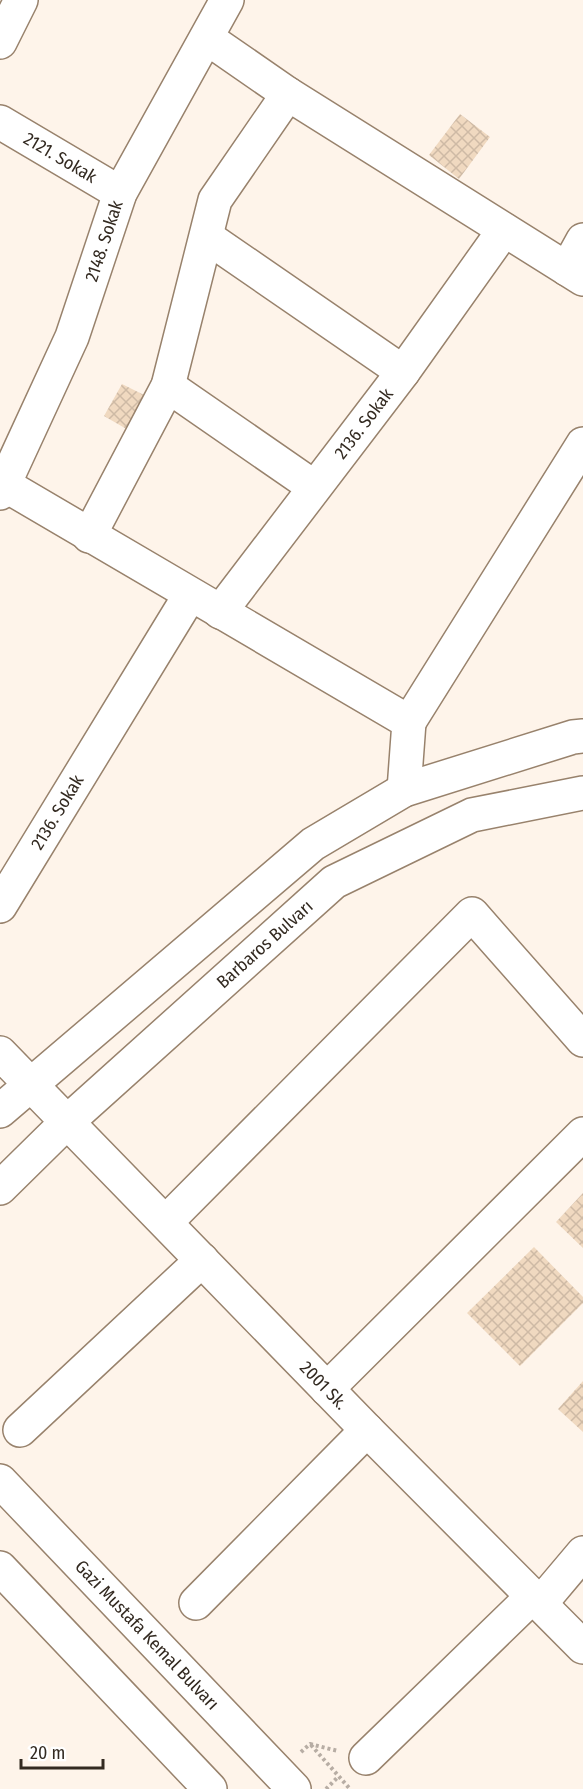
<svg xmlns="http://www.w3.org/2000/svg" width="583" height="1789" viewBox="0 0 583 1789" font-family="'Fira Sans Condensed',sans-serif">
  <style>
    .building { fill: url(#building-cross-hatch) }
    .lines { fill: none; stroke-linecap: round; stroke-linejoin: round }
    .minor-casing { stroke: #98826c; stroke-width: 36 }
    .highway-casing { stroke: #98826c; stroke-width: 36 }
    .path { stroke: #b7ada4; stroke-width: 4; stroke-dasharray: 3 3; stroke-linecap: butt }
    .minor { stroke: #fff; stroke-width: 33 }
    .highway { stroke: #fff; stroke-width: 33 }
    .labels { text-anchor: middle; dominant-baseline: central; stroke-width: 5; stroke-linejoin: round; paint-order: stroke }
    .street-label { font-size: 18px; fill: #332a21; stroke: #fff }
  </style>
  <defs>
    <pattern id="building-cross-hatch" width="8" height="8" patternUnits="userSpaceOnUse" patternTransform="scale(1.5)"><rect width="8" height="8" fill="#f0d9c0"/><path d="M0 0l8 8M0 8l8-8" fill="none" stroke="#cebaa5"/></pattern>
  </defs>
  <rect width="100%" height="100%" fill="#fef4ea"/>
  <path class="building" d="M460,114l30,23 -31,42 -30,-24z
    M122,384l26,13 -18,34 -26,-15z
    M583,1193v55l-27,-26z
    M534,1247l49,50v6l-63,63 -53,-53z
    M583,1381v51l-25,-23z"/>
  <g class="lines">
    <g class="minor-casing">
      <g id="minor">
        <path d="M207,38l81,56 295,185"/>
        <path d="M0,42l21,-42"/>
        <path id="s1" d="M0,122l120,71"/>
        <path d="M207,237l196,135"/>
        <path d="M567,269l16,-29"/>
        <path d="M168,386l146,101"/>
        <path d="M5,485l404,237 -5,68"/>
        <path id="s2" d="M0,493l72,-156 48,-144 107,-193"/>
        <path d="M89,536l79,-150 47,-186 73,-106"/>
        <path id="s3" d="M220,612l183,-240 101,-142"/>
        <path d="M409,722l174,-278"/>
        <path id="s4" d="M0,906l190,-311"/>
        <path id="s5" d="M0,1053l367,377 216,217"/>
        <path d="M0,1111l313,-267 91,-54 169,-53 10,-1"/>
        <path id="s6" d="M0,1188l67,-66 267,-240 138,-67 111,-22"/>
        <path d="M166,1222l306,-308 111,126"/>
        <path d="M327,1389l256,-255"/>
        <path d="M20,1430l182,-170"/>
        <path d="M196,1603l171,-173"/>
        <path d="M540,1604l43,-51"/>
        <path d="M366,1758l167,-162"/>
      </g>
    </g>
    <g class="highway-casing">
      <g id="highway">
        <path id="s7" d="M0,1481l294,308"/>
        <path d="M0,1568l210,221"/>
      </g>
    </g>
    <path class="path" d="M311,1745l39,44
      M301,1752l9,-8 28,7
      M326,1789l12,-12"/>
    <use href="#minor" class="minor"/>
    <use href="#highway" class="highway"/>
  </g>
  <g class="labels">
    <g class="street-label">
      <text stroke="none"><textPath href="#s1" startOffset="70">2121. Sokak</textPath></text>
      <text stroke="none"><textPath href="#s2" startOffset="273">2148. Sokak</textPath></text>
      <text stroke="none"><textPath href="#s3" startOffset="237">2136. Sokak</textPath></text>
      <text stroke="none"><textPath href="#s4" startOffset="110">2136. Sokak</textPath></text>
      <text stroke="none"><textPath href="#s6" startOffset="360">Barbaros Bulvarı</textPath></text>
      <text stroke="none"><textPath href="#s5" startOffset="464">2001 Sk.</textPath></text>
      <text stroke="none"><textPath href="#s7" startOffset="213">Gazi Mustafa Kemal Bulvarı</textPath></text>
    </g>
  </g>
  <path d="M21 1759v9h82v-9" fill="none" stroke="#332a21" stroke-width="3"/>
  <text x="30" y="1759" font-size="18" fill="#332a21" stroke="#ffffff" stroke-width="4.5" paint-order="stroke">20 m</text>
</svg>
